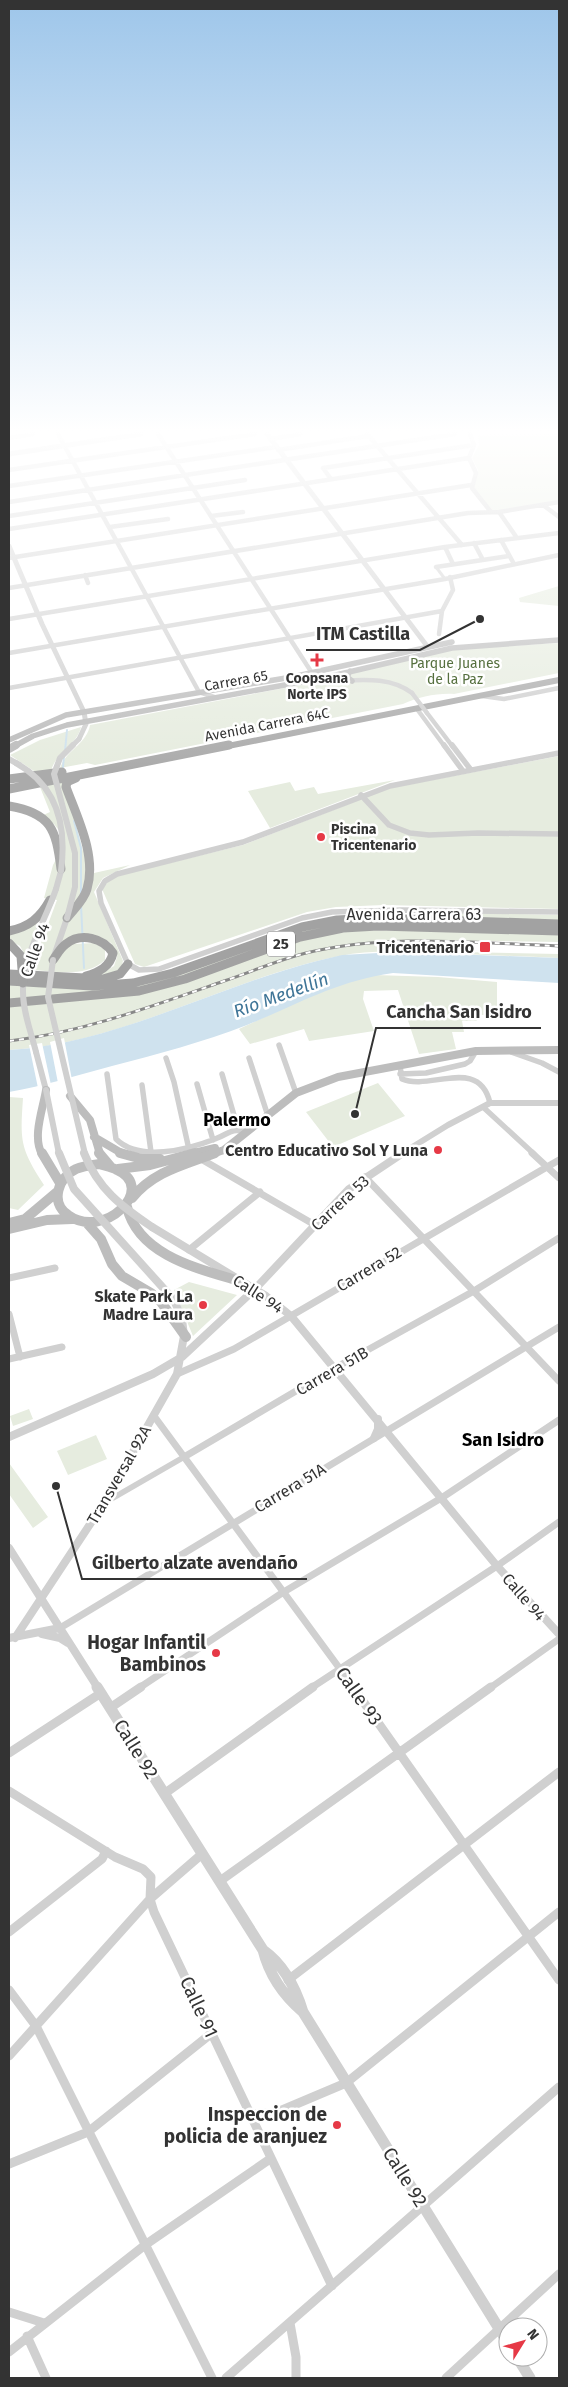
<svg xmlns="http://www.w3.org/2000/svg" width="568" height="2387" viewBox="0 0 568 2387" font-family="'Fira Sans',sans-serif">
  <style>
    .green { fill: #e6ecdf }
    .water { fill: #cfe2ee }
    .pier { fill: #fff }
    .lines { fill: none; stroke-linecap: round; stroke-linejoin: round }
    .stream { stroke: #cfe2ee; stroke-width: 2 }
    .pedestrian-far1 { stroke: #d0d0d0; stroke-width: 3 }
    .pedestrian { stroke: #d0d0d0; stroke-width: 5.5 }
    .minor-far3 { stroke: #d0d0d0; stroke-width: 4.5 }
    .minor-far2 { stroke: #d0d0d0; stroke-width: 5.5 }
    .minor-far1 { stroke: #d0d0d0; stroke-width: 7 }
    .minor { stroke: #d0d0d0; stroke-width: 9 }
    .tertiary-far3 { stroke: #d0d0d0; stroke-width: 5 }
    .tertiary-far2 { stroke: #d0d0d0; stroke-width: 6 }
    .tertiary-far1 { stroke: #d0d0d0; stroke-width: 8 }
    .tertiary { stroke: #d0d0d0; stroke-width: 11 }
    .secondary-far2 { stroke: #bdbdbd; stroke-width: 5.5 }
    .secondary-far1 { stroke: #bdbdbd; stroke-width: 8 }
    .secondary { stroke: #bdbdbd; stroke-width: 10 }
    .primary-far1 { stroke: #ababab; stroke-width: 6 }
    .primary { stroke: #ababab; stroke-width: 9 }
    .trunk { stroke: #a2a2a2; stroke-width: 9 }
    .rail-casing { stroke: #888; stroke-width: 3 }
    .rail { stroke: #fff; stroke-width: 2; stroke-dasharray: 5; stroke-linecap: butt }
    .minor-bridge { stroke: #d0d0d0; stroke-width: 4.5 }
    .tertiary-bridge-far2 { stroke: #d0d0d0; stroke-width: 5 }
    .tertiary-bridge-far1 { stroke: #d0d0d0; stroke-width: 6 }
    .tertiary-bridge { stroke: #d0d0d0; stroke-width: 8 }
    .trunk-bridge { stroke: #a2a2a2; stroke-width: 9 }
    .poi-dot { fill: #e63946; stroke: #fff; stroke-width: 2 }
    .labels { text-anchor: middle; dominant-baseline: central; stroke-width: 5; stroke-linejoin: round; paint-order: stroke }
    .far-park-label { font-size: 14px; fill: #56703f; stroke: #fff }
    .far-poi-label { font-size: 14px; font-weight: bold; fill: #333; stroke: #fff }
    .far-street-label { font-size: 14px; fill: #333; stroke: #fff }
    .shield { fill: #fff; stroke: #707070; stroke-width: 1 }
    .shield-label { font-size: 15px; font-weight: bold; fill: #333 }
    .street-label { font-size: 16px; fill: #333; stroke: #fff }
    .poi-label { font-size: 16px; font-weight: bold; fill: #333; stroke: #fff; text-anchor: end }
    .water-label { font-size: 18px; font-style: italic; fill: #3f7597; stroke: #fff }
    .neighbourhood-label { font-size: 18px; font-weight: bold; fill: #000; stroke: #fff }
    .near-poi-label { font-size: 19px; font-weight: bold; fill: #333; stroke: #fff; text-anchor: end }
    .near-street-label { font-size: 19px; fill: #333; stroke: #fff }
    .leader { fill: none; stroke: #333; stroke-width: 2 }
    .callout-dot { fill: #333; stroke: #fff; stroke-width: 2 }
    .callout-label { font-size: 18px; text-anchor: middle; font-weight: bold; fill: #333; stroke: #fff; stroke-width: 5; stroke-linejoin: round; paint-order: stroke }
  </style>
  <rect width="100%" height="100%" fill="#fff"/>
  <path class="green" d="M559,434v66l-63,11 -6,-1 -16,-22 4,-18 -6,-12 7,-13 -1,-10z
    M559,586v20l-39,-4 -1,-4z
    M559,643v30l-105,21c-17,-1 -36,3 -51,10l-308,61 -8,-2 -27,5c6,-18 27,-24 30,-43l221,-42h39l-1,-9 106,-25z
    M81,727c-4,18 -25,25 -30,44l-14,2 -27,-18 30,-15z
    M559,756v153l-175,-4 -48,2 -29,5 -163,55 -9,-3 -33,-75 10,-12 131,-32 147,-57z
    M395,780l-125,48 -22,-37 42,-9 5,9 19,-4 4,7z
    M64,782l19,69 9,-1 2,23 36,-8 -27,13 -9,14 29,69 -3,10 -22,5 16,-10 3,-9 -6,-14 -11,-6 -26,7 21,-1 10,7v10c-19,18 -50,11 -74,10l26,-70 -13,-2 9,-33 7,-13 1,-19 -7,-9 -15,-7 11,-5 -10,-25z
    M428,912l131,3v6l-131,-3z
    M40,922l-13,33h-2l-5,-9 -11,-6v-6z
    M335,923l21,2 -110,29 -95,32 -142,14v-16l111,3 171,-54z
    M356,930l203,3v9l-149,-2v11l149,3v4c-40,-2 -81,-3 -121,-5 -32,-1 -66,-4 -98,3 -112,22 -217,88 -331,94v-43l130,-14 165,-54z
    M374,975l64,2 59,5v27l-11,1 -1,5h-8v6h-15l2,11h-12l4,17 -37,5 -21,-64 -34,1 -1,8 11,32 -65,10 -5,-12 -54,15 -11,-15 79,-37 24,-9z
    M378,1083l27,33 -72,31 -27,-35z
    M9,1097l14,1c-3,43 -3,50 21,87l-26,25 -9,-2z
    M189,1282l48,13 -44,41 -19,-46z
    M29,1409l4,10 -20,7 -3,-10z
    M96,1435l11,24 -39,16 -11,-24z
    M9,1463l39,54 -15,11 -24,-34z"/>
  <path class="water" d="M396,952l163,6v25l-166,-10c-57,8 -94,31 -146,52 -44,17 -89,29 -135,41 -34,9 -68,20 -103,26v-42c105,-6 206,-63 308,-89l25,-6z"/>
  <path class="pier" d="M64,1038l8,42 -14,3 -8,-41z
    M42,1043l9,42 -13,3 -9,-43z"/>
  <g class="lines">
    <path class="stream" d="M65,751l2,-21
      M63,767l1,-11
      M74,821l7,27v46
      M81,905l3,63"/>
    <path class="pedestrian-far1" d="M436,567l9,12"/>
    <path class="pedestrian" d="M106,1502l78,-45"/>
    <path class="minor-far3" d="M58,434l141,258 15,5
      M158,434l154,239 25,8
      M367,434l95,111
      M470,434l4,11 -5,13 7,15 -4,15 19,24
      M9,438l24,-4
      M270,439l30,-5
      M278,450l90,-14
      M9,470l246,-36
      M331,479l-8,-11 151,-23
      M9,486l267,-39
      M9,502l446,-68
      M543,505l16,12
      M499,512l18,26
      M9,516l236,-36
      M211,516l32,-4
      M110,527l58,-8
      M9,529l460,-71
      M501,540l13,24
      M474,543l9,17
      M445,547l8,17
      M9,558l462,-73
      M436,567l73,-11
      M85,575l3,8
      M9,588l459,-75 31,-1 60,-10
      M9,619l436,-72 114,-14
      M439,634l3,-23 11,-21 -3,-13
      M9,653l436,-74 114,-24
      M334,681c27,-1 56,-5 78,12
      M9,688l433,-77
      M482,696l22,3 55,-11
      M417,709l28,38
      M427,713l26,34"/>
    <path class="minor-far2" d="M444,745l19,26
      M452,745l19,25
      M559,753l-169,33 -147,56 -126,32 -12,7 -6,10 2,12 27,61 11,6 20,-1 143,-51 30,-6 69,-2 158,2
      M361,795l28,30 21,8 19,2 49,-2 81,1
      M279,1045l17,48
      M511,1052l31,11 17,9
      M166,1058l8,24 14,63
      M249,1058l18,55
      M400,1066l2,13c28,12 77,-23 88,24
      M107,1074l9,65c23,23 71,11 99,0 16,-6 14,-11 32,-7
      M222,1074l16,55
      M400,1074l26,-1 39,-9 5,-3 6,-10
      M197,1084l16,56
      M142,1085l9,67
      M483,1107l51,47"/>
    <path class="minor-far1" d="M532,1153l27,25
      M201,1159l114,66
      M365,1177l194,204
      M189,1250l71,-58
      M9,1278l46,-10
      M9,1314l11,43
      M9,1359l53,-12
      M177,1374l57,-25 325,-189
      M154,1416l200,272
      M184,1457l151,-89 139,-77 85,-53
      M60,1628l499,-301
      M139,1688l143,-95 161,-96 116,-77
      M311,1688l186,-122 62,-44
      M490,1688l69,-49"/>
    <path class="minor" d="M353,1687l206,293
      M110,1708l31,-21
      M9,1753l92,-60
      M9,1791l106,66 28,12 8,8 -1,22 4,13 178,374
      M164,1794l149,-107
      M220,1881l271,-194
      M9,1932l93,-73 4,-8
      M288,1980l271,-208
      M9,1990l27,36 176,352
      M9,2056l141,-157 52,-45
      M249,2114l26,-1 71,-30 213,-171
      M9,2164l79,-32 124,-99
      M9,2312l35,11
      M290,2323l6,34v21
      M27,2336l19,42
      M9,2352l136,-107 125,-86
      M226,2378l333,-291
      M446,2378l113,-104"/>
    <path class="tertiary-far3" d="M267,434l160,212
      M9,454l132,-20
      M9,546l33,78 42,88 2,12 -7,15"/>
    <path class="tertiary-far2" d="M9,759l7,4
      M56,889l5,-18
      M54,956l13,-38
      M36,1052l10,38
      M401,1154l47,-29 42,-22h69"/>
    <path class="tertiary-far1" d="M152,1227l114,69 25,20 206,250 62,68
      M9,1437l144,-63 29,-17 72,-67 95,-101 54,-36
      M374,1438l4,-9v-10
      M9,1548l89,140
      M42,1634l18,4 8,5
      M9,1638l51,-10
      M15,1638l89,-135 73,-129 7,-38 -2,-17 -8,-19"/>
    <path class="tertiary" d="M97,1687l166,263c6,24 21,46 40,62
      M263,1950c20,14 33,39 40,62l205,331
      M517,2357l13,21"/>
    <path class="secondary-far2" d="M350,671l-3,6 5,4
      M9,740l57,-25 226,-38 160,-35
      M13,747l20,-11 34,-11 256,-47 129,-30 107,-8"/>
    <path class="secondary-far1" d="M9,749l7,-4
      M70,1096l20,24 10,34
      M94,1137l29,17
      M42,1154c-10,-17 1,-45 4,-64
      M190,1154l25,-6
      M212,1154l12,-4 72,-57 42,-16 138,-26 83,-1"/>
    <path class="secondary" d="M42,1153l18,30
      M99,1153l11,13
      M120,1153l22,6h18
      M99,1164c6,2 13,3 18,6 41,18 -13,71 -49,45 -19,-13 -9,-38 8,-46 7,-3 16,-4 23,-5z
      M118,1169l32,-4 45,-12
      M132,1198c22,-27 52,-33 83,-45
      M127,1207c11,47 68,61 109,73
      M86,1222l15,17 11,25 10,12 29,17 10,9 25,35
      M9,1223l16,-4 32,-27
      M9,1229l38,-9 25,-1"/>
    <path class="primary-far1" d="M223,747l336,-67"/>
    <path class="primary" d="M9,779l53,-7
      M9,789l220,-44
      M9,806c42,7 47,23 52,63
      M67,918c7,-9 17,-18 20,-29 10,-33 -10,-72 -21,-102l1,-5 9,-4"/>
    <path class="trunk" d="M9,931c20,-4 31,-13 41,-31
      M53,960c4,-5 7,-12 13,-16 15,-12 37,-6 47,9 -3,14 -14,19 -27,23
      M9,974l95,5
      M103,979l17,-5 8,-10
      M9,981l83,5 41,-3 40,-10 129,-46 35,-7 36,-2 186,6
      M9,1003l130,-12 46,-12 115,-42 43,-9 35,-2 181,5"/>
    <g class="rail-casing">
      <path id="rail" d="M9,1041c75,-9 144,-35 215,-60 27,-9 54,-21 82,-28 83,-20 169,-10 253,-7"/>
    </g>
    <use href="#rail" class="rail"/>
    <path class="minor-bridge" d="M412,693l15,20"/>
    <path class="tertiary-bridge-far2" d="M71,747l8,-8"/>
    <path class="tertiary-bridge-far1" d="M16,763c42,23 51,63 45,108
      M67,918l8,-31v-34l-21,-79 6,-16 13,-13
      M53,960l-5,37 37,157
      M36,1052c-5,-20 -13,-40 -13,-60 -1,-36 22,-70 33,-103
      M46,1090l13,64"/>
    <path class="tertiary-bridge" d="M59,1153l15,36 100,111
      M84,1153c14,36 37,53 68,74"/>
    <path class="trunk-bridge" d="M9,943l12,13 2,27"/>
  </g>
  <linearGradient id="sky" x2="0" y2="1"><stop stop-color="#9ec6ea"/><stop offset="0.56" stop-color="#fff"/><stop offset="1" stop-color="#fff" stop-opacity="0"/></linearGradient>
  <rect width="568" height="769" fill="url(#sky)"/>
  <g class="poi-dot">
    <path d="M314.5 652.5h5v5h5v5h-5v5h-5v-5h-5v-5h5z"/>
    <circle cx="321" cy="837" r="5"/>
    <rect x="479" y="941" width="12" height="12" rx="2.5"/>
    <circle cx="438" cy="1150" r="5"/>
    <circle cx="203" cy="1305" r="5"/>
    <circle cx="216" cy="1653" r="5"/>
    <circle cx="337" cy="2125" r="5"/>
  </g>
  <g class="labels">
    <g class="far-park-label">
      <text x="455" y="663">Parque Juanes<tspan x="455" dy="16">de la Paz</tspan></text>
    </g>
    <g class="far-poi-label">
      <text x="317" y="678">Coopsana<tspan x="317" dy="16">Norte IPS</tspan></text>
      <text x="331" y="829" text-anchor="start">Piscina<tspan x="331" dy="16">Tricentenario</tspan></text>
    </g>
    <g class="far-street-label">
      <text transform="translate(236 681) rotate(-10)">Carrera 65</text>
      <text transform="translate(267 725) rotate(-11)">Avenida Carrera 64C</text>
    </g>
    <rect class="shield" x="267" y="931.5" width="28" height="25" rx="4"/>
    <g class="shield-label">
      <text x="281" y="944">25</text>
    </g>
    <g class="street-label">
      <text x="414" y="914">Avenida Carrera 63</text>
      <text transform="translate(35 950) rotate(-70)">Calle 94</text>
      <text transform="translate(340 1203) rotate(-43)">Carrera 53</text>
      <text transform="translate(369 1269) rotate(-31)">Carrera 52</text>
      <text transform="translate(258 1294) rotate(33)">Calle 94</text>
      <text transform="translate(332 1371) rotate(-30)">Carrera 51B</text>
      <text transform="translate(119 1475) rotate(-60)">Transversal 92A</text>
      <text transform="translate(290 1488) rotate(-31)">Carrera 51A</text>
      <text transform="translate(524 1597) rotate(49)">Calle 94</text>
    </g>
    <g class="poi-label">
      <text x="474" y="947">Tricentenario</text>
      <text x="428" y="1150">Centro Educativo Sol Y Luna</text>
      <text x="193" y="1296">Skate Park La<tspan x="193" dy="18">Madre Laura</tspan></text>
    </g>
    <g class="water-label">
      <text transform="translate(281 995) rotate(-20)">Río Medellín</text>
    </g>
    <g class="neighbourhood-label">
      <text x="237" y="1120">Palermo</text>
      <text x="503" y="1440">San Isidro</text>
    </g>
    <g class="near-poi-label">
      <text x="206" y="1642">Hogar Infantil<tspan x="206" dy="22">Bambinos</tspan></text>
      <text x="327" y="2114">Inspeccion de<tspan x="327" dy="22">policia de aranjuez</tspan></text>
    </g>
    <g class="near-street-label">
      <text transform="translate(359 1696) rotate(55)">Calle 93</text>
      <text transform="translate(136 1749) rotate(58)">Calle 92</text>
      <text transform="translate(199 2007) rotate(65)">Calle 91</text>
      <text transform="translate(405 2177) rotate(58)">Calle 92</text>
    </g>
  </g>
  <path class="leader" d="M480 619L420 650H306M355 1114L376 1028H541M56 1486L82 1579H307"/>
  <g class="callout-dot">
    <circle cx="480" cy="619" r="5"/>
    <circle cx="355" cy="1114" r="5"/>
    <circle cx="56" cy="1486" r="5"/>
  </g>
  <g class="callout-label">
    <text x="363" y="640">ITM Castilla</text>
    <text x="459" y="1018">Cancha San Isidro</text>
    <text x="195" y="1569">Gilberto alzate avendaño</text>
  </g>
  <rect width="568" height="2387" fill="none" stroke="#333333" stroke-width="20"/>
  <g transform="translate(523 2342) rotate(53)"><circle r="24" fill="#ffffff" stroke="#adadad"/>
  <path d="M0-4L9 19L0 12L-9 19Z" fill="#e63946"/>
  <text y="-8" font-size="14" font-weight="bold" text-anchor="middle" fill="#333333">N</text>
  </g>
</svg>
